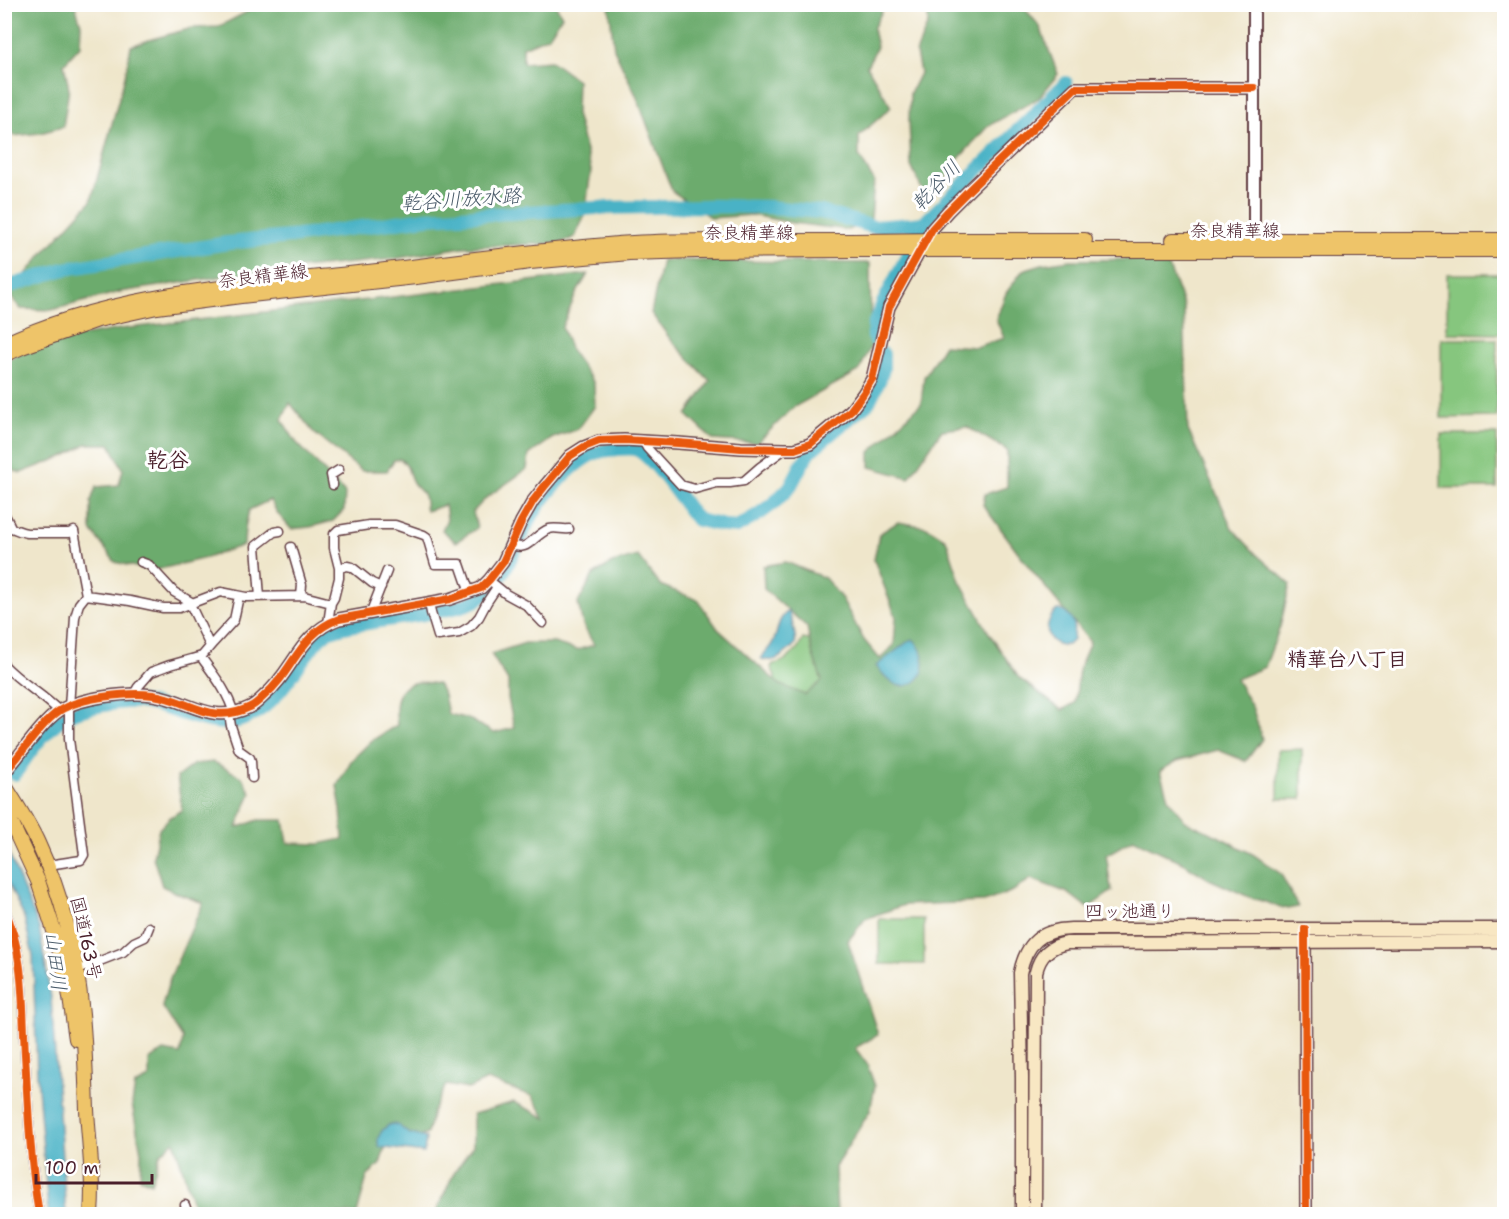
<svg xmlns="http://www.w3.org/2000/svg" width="1509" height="1219" viewBox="0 0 1509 1219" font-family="'Shantell Sans','Klee One',sans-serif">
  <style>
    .green { fill: #86c67e; stroke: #687254; stroke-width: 1.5 }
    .forest { fill: #6cab6d; stroke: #5b654c; stroke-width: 1.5 }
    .water { fill: #48b2c6; stroke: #496878; stroke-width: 1.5 }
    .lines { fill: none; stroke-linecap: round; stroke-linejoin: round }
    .river { stroke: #48b2c6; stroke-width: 14 }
    .minor-casing { stroke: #633d43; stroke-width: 11 }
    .tertiary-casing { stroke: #633d43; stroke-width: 14 }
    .secondary-casing { stroke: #633d43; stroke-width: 15 }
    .primary-casing { stroke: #633d43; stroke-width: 16 }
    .trunk-casing { stroke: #633d43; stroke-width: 16 }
    .minor { stroke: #fff; stroke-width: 8 }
    .tertiary { stroke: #fff; stroke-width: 10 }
    .secondary { stroke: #f8e7c3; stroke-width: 12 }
    .primary { stroke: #eec469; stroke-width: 14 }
    .trunk { stroke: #eec469; stroke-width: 14 }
    .primary-bridge-casing { stroke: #633d43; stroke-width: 16; stroke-linecap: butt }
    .primary-bridge { stroke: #eec469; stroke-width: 14 }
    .cycleway-casing { stroke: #fff; stroke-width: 11 }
    .cycleway { stroke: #e8590c; stroke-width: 8 }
    .labels { text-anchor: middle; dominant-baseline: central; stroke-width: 6; stroke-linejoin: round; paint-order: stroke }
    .street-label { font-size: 18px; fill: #4a1f2b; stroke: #fff }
    .water-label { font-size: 20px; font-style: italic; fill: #495a69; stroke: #fff }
    .neighbourhood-label { font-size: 20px; font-weight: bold; fill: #4a1f2b; stroke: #fff }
    .quarter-label { font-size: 21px; font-weight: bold; fill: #4a1f2b; stroke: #fff }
  </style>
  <rect width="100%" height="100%" fill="#fff"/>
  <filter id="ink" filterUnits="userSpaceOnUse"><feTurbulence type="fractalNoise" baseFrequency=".0167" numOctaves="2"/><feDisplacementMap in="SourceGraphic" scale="12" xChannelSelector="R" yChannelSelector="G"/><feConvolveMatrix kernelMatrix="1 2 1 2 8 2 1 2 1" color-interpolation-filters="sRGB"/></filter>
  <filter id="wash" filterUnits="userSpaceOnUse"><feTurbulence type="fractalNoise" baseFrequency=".008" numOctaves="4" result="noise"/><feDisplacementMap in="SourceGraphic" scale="24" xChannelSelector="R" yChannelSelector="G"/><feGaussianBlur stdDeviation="1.35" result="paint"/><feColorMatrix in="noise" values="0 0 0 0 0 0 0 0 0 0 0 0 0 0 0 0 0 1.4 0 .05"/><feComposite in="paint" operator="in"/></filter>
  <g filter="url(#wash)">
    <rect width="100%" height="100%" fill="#efe6cb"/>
    <path class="green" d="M1447,274h57v150h-1l-1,-90 -55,-1z
      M1441,339h56v78l-56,1z
      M1441,434h56v54h-56z
      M803,639l9,2 14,33 -9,29 -43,-20 1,-7 -4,-9 2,-3c14,-2 24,-13 30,-25z
      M1302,749v50h-24v-49z
      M879,919h45v45h-45z"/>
    <path class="forest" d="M5,4l70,1 6,19 -1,22 -16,18 5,25 -6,38 -23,6 -26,3 -9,-10z
      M555,4l7,12 -13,20 -26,11v16l28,-2 26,19 -1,34 15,56 -6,45 -10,22 -14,6 -98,4 -70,12 -161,16 -112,17 -68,18 -31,-1 -12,-14 36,-44 46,-50 34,-125 6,-30 21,-7 40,-11 26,-1 42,-22z
      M928,4l94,1 18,22 18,47 -19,24 -51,28 -33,37 -19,30 -12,1 -13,-28 -2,-45 1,-28 10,-20 -4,-20 12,-30z
      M609,5h276l-12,24 4,18 -10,19 24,41 -32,29v20l15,25 -3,38 -23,11 -56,-7 -40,-8 -41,3 -39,-27 -36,-96 -22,-46z
      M1166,259l18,48 4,123 44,98 24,26 34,30 -10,43 -15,40 -29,12 17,30 9,30 -16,22 -28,-11 -41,11 -17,10 8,27 17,23 35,16 34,18 27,19 17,33 -11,2 -38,-12 -40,-18 -31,-19 -45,-21 -27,16c3,12 2,23 6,36l-24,17 -20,-15 -37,-14 -18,12 -29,11 -80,3 -39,14 -17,22 30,94 -23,13 12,16 8,22 -5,25 -35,56 2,47h-402l20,-43 18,-25v-32l41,-12 32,16 -14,-22 -45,-16 -19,9 -22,-4 -13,26 -6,23 -15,6 -23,-6 -9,30 -13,13 -10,37h-161l-22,-73 -14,13 -9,29 -11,-5 1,-26 -9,-48 3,-19 14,-7v-18l14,-9 17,3 3,-15 -21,-33 8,-28 33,-75 -27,-10 -14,-7 -9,-29 6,-28 10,-11 13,-8 -5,-33 17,-13 20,-2 28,15 9,16 -14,35 21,-8h26l4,23 31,1 24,-5 -2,-30 -4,-23 14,-25 20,-20 26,-16c-2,-15 -3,-37 16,-42 7,-2 18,0 25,1l6,11 4,19 21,5 25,14 20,-5 -6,-30v-17l-17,-27 34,-11h29l23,7 17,-5 -11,-20 -5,-22 15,-28 19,-12 26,-7 22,29 38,15 20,29 61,55 26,11 17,-14 -10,-29 -5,-25 -43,-38 -1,-23 23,-4 39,16 17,21 22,41 16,19 14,-14 2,-28 -22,-57 5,-26 19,-12 29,5 19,12 14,42 29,52 30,45 43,32 13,-7 4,-34 11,-27 -61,-75 -46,-62 2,-11 22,-7v-37l-40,-23 -25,3 -33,48 -39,-11v-15l51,-48 3,-27 20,-32 32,2 28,-9 -8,-19 10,-26 17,-23 19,-6 28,-4z
      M662,260l208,3 1,83 -12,25 -65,36 -37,36 -44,-3 -26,-25 23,-34 -39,-41 -20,-27z
      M588,274l-12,20 -14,33 9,24 23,32 1,23 -17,23 -25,9 -24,17 -2,14 -41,29 -13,14 4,16 -21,14 -14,-12 5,-11 -2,-14 -19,6c-2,-5 0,-9 -2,-15 -2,-5 -6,-7 -10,-12 -6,-8 -4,-19 -14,-25l-6,1 -7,11h-25l-48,-38 -24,-30 -8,17 14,22 49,51 -1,17 -11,11 -23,6 -19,2 -13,-15 -8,-14 -21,10 -4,18 -1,17 -38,13 -54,13 -37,-9 -24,-32v-29l5,-14 23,-2 4,-16 -13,-25h-24l-21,12 -44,17 -16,-5v-106l13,-8 32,-13 71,-12z"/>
    <path class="water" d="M1057,610c8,0 14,7 17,14l-1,16 -5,5c-24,2 -26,-23 -11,-35z
      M788,611c3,4 9,28 7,33 -1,2 -5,5 -7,7 -8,7 -15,12 -26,8l-1,-1c4,-6 9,-10 12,-16 7,-13 2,-20 15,-31z
      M913,639c11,10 16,32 3,42 -4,3 -9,5 -14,5 -11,-1 -19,-12 -26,-20l34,-26z
      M4,842l35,85 12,70 15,217h-17l-1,-3 -11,-136 -4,-119 -9,-39 -19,-40z
      M391,1124l7,1 10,8 18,5 -2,15 -45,-6c-4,-9 3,-19 12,-23z"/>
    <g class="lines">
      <path class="river" d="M4,288l60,-19 164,-26 62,-6 136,-19 170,-10 118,-2 55,1 52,5 53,15 50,-4
        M875,340l-1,-3v-12l8,-20 42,-82 142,-140
        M15,774c13,-20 28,-42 48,-56 12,-9 60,-18 75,-16 13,1 25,5 36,9 21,6 45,17 67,9 31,-10 48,-43 67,-67 5,-7 11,-16 18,-20 5,-3 13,-4 18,-6 28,-5 57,-9 85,-14 20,-4 40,-6 56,-19 19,-14 32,-52 44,-73 11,-21 46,-63 70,-69 5,-2 12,-2 18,-3 5,0 13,-1 18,0 17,5 46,50 57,65l6,6 27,6 12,1 22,-13 15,-11 16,-16 11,-21 10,-16 58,-48 11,-23 3,-10v-15"/>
    </g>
  </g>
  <g filter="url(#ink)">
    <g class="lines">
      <g class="minor-casing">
        <path id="minor" d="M643,441l4,7 34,37 14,4 22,-6h13l14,-2 16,-14 25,-18
          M333,485l-2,-10 8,-5
          M4,513l7,14
          M4,527c9,0 15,5 23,6h42l5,-2 12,64 -7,9 -4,13 -6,90v32l15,116 -3,5 -33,5
          M510,544c18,10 23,-9 39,-15 6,-2 14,1 20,0
          M291,547l11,38 -1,11
          M141,562l8,3 25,27 19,11
          M339,568l8,-2 5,1 20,16 9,4
          M495,585l11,9 20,11 17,18
          M86,595l44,6 33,7h16l42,-16 25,5 58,-1 27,7
          M260,597l-4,-51 18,-14 6,-1
          M429,603l2,10 7,23 21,-3 12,-7 8,-9 8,-15 10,-15
          M190,604l20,42
          M370,614l17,-43
          M328,623l3,-20 3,-5 5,-20v-10l-5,-20v-14l4,-4 31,-5h26l29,10 3,2 8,27h25l10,29
          M201,657c13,18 27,35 33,57
          M4,665c17,18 38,29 55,46
          M134,694l4,-7 13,-15 19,-7 32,-9 11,-13 21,-23 5,-24
          M229,714l2,12 8,24 11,8 1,3 1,17
          M4,908c21,47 18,96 21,146 3,53 5,107 14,160
          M77,970l46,-18 11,-10 11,-5 4,-10
          M185,1205l3,9"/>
      </g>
      <g class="tertiary-casing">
        <path id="tertiary" d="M1254,247v-243
          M4,773c17,-18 36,-49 55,-62 21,-14 70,-19 94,-16 37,5 58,31 97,12 5,-2 10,-7 14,-11 30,-25 35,-63 75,-77l111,-20 31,-11 8,-8 14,-18 18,-40 12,-21 11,-14 26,-31 14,-9 15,-6 25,-1 54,3 63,5 44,1h10l15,-5 41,-34 12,-16 9,-15 17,-72 43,-78 16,-18 23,-23 104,-100h179
          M1305,929l1,285"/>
      </g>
      <g class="secondary-casing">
        <path id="secondary" d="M1022,1214v-136l-2,-105c6,-30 21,-43 51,-44h433
          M1035,1214l1,-242c4,-17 14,-26 31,-29l437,-2"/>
      </g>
      <g class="primary-casing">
        <path id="primary" d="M946,240h139
          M1173,240h331
          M942,250h562
          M4,344c108,-51 229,-57 345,-70 95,-10 189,-25 284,-31 30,-2 60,-2 90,-2 43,0 85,0 127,0
          M4,355l18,-8 76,-27 59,-13 84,-11 175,-19 114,-15 99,-9 67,-2 155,-1"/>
      </g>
      <g class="trunk-casing">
        <path id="trunk" d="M4,784c12,20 25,39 34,59 25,54 39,113 44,171 3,32 4,64 5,96 2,35 7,69 4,104
          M4,807l34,74 18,56 12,47 8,55"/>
      </g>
      <use href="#minor" class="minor"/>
      <use href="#tertiary" class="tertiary"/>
      <use href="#secondary" class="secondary"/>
      <use href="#primary" class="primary"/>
      <use href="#trunk" class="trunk"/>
      <g class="primary-bridge-casing">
        <path id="primary-bridge" d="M850,241l96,-1
          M851,250h91"/>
      </g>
      <use href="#primary-bridge" class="primary-bridge"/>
      <g class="cycleway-casing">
        <path id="cycleway" d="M4,773c17,-18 36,-49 55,-62 21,-14 70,-19 94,-16 37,5 58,31 97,12 5,-2 10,-7 14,-11 30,-25 35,-63 75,-77l111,-20 31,-11 8,-8 14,-18 18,-40 12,-21 11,-14 26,-31 14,-9 15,-6 25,-1 54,3 63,5 44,1h10l15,-5 41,-34 12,-16 9,-15 17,-72 43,-78 16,-18 23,-23 104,-100h179
          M4,908c21,47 18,96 21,146 3,53 5,107 14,160
          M1305,929l1,285"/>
      </g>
      <use href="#cycleway" class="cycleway"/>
    </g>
  </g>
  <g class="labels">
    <g class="street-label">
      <text x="1235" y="231">奈良精華線</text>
      <text x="749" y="233">奈良精華線</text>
      <text transform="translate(263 276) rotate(-7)">奈良精華線</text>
      <text x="1130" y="911">四ッ池通り</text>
      <text transform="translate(86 938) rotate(77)">国道163号</text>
    </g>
    <g class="water-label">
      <text transform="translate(936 185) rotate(-46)">乾谷川</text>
      <text transform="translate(461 199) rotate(-4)">乾谷川放水路</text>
      <text transform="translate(56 961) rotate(83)">山田川</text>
    </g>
    <g class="neighbourhood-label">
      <text x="1347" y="659">精華台八丁目</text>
    </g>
    <g class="quarter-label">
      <text x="168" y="460">乾谷</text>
    </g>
  </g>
  <rect width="1509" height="1219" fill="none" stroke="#fff" stroke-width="24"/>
  <path d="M36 1174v9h116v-9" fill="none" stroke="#4a1f2b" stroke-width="3"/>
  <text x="45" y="1174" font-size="18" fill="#4a1f2b" stroke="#ffffff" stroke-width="4.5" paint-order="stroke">100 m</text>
</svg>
